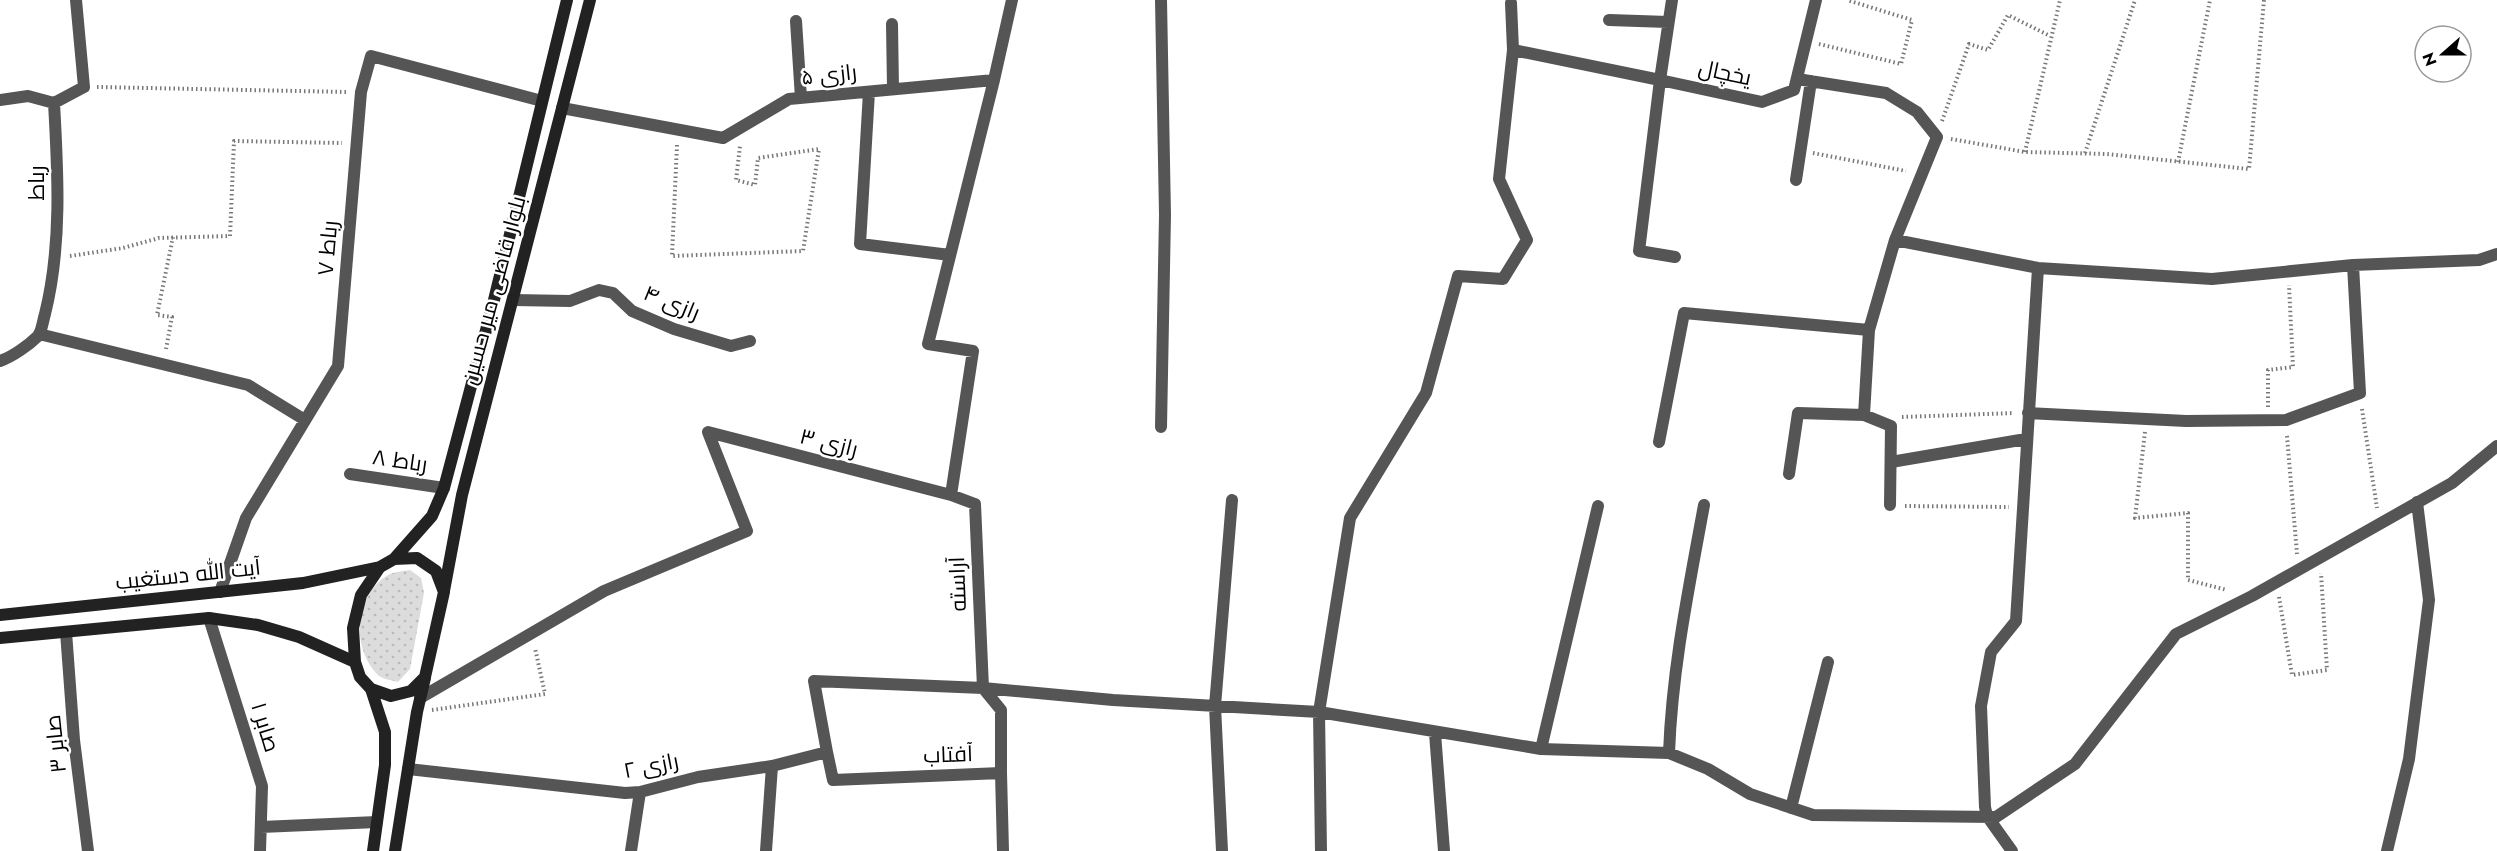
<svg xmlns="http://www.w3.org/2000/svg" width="2497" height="851" viewBox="0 0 2497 851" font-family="Jost,Cairo,sans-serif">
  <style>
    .grass { fill: url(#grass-dots) }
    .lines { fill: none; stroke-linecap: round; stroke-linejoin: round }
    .path { stroke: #777; stroke-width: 4; stroke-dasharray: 1.5 3; stroke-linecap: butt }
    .street { stroke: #555; stroke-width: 12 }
    .secondary { stroke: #222; stroke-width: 12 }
    .labels { text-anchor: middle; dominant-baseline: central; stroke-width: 5; stroke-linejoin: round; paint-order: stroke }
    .street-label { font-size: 22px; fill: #000; stroke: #fff }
  </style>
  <defs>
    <pattern id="grass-dots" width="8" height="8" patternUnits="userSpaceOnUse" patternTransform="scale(1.5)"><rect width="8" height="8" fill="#dcdcdc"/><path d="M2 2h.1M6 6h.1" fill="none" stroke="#bbb" stroke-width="1.8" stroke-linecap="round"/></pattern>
  </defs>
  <rect width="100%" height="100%" fill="#fff"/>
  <path class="grass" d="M410,570l11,8 3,15 -14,76 -12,13c-7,-2 -17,-3 -21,-8 -26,-27 -23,-79 11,-99 6,-3 15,-4 22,-5z"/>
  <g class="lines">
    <path class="path" d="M1819,44l82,20 11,-44 -65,-20
      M97,87l250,5
      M1942,121l27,-77 19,6 20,-35 42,21
      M1951,139l74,13 82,2 142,15 15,-169
      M677,145l-5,111 131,-5 16,-102 -61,9 -3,27 -19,-5 4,-34
      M2025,152l35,-152
      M1813,153l93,18
      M2085,153l50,-153
      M2178,162l32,-162
      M70,256l53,-8 36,-10 71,-2 4,-95 108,2
      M166,349l6,-32 -15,-2 16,-78
      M2268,407v-37l25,-3 -4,-82
      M2362,409l15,99
      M1902,417l112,-4
      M2145,432l-10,86 53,-5v67l39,10
      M2287,436l10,118
      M1905,506l104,1
      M2279,597l13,78 35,-5 -6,-97
      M432,710l113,-16 -10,-46"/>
    <path class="street" d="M1511,3l2,47 147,30 12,-80
      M1609,20l59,2
      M796,21l5,77
      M892,24l1,65
      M1797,79l89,14 31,19 20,25 -42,103 -26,90 -5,85 27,11 -1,79
      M869,92l-9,152 90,11
      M0,100l28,-4 26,7
      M562,108l161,30 66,-39 205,-19 18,-80
      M1796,180l15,-99
      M1895,240l143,28 174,11 141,-14 126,-5 18,-6
      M1675,257l-36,-6 21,-171 102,22 32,-12 22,-90
      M513,300l57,1 29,-11 14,3 19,18 42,18 57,17 19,-5
      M39,334l209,51 57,35
      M0,361c12,-4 29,-16 38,-25 4,-5 5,-16 7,-22 17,-68 13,-141 9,-211l30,-16 -8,-87
      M2028,413l158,8 100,-1 74,-27 -7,-128
      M1161,427l4,-212 -4,-215
      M1659,442l25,-129 185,17
      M1891,462l135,-23
      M350,474l94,14
      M1789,474l9,-61 66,2
      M220,592l26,-74 92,-152 23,-274 10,-36 171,45
      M209,618l53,168 -2,65
      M66,632l8,108 14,111
      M420,698l184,-107 143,-60 -39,-99 243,63 22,-144 -45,-7 66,-264
      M1435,733l9,118
      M1541,749l57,-243
      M827,752l6,28 168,-7v-63l-18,-22 -8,-184 -24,-9
      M1669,753c3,-84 20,-166 35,-248
      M408,769l217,24 15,-1 58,-15 74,-11 55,-14 -13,-71 169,7 130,12 206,12 222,37 128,4 39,16 42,25 63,21 183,2 79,-53 101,-130 76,-38 200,-113 45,-37
      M1001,773l2,78
      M1791,808l37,-146
      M261,827l116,-5
      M631,851l9,-59
      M766,851l6,-85
      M1222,851l-7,-145 17,-206
      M1321,851l-2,-139 31,-194 76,-125 32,-117 45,3 24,-39 -28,-61 14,-129
      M2012,851l-25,-35 -2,-9 -4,-101 10,-54 25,-31 22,-353
      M2387,851l22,-92 20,-159 -12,-98"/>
    <path class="secondary" d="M394,559l38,-43 12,-28 50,-188 73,-300
      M444,591l18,-96 128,-495
      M0,615l303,-32 77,-16 14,-8 23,-1 19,13 8,21 -19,85 -14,14 -20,5 -20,-7 -11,-12 -5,-15 -2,-34 8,-33 19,-28
      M0,638l209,-20 49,7 41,12 56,25
      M371,689l14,43v33l-12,86
      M395,851l22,-139 8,-34"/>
  </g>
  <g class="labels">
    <g class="street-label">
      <text transform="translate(1725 72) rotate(12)">یخچال</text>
      <text transform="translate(829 74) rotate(-6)">رازی ۵</text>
      <text transform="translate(36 183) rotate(-90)">رباط</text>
      <text transform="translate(327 248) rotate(-85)">رباط ۷</text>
      <text transform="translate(493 290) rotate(-75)">بلوار قاضی میر حسین</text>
      <text transform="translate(672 302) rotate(22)">رازی ۴</text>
      <text transform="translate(829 442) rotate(14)">رازی ۳</text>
      <text transform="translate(400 460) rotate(8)">رباط ۸</text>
      <text transform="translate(188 574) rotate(-6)">آیت الله دستغیب</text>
      <text transform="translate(957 584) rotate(-92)">آراسته</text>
      <text transform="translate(266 727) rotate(73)">صابر ۱</text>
      <text transform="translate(55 744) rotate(-96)">صابر ۳</text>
      <text transform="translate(948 754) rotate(-2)">آفتاب</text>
      <text transform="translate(651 765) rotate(-11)">رازی ۲</text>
    </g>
  </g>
  <g transform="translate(2443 54) rotate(249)"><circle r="28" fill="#ffffff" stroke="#999999" stroke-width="1.5"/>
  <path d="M0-4.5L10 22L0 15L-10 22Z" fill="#000000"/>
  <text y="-9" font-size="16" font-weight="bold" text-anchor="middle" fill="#000000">N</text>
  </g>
</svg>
